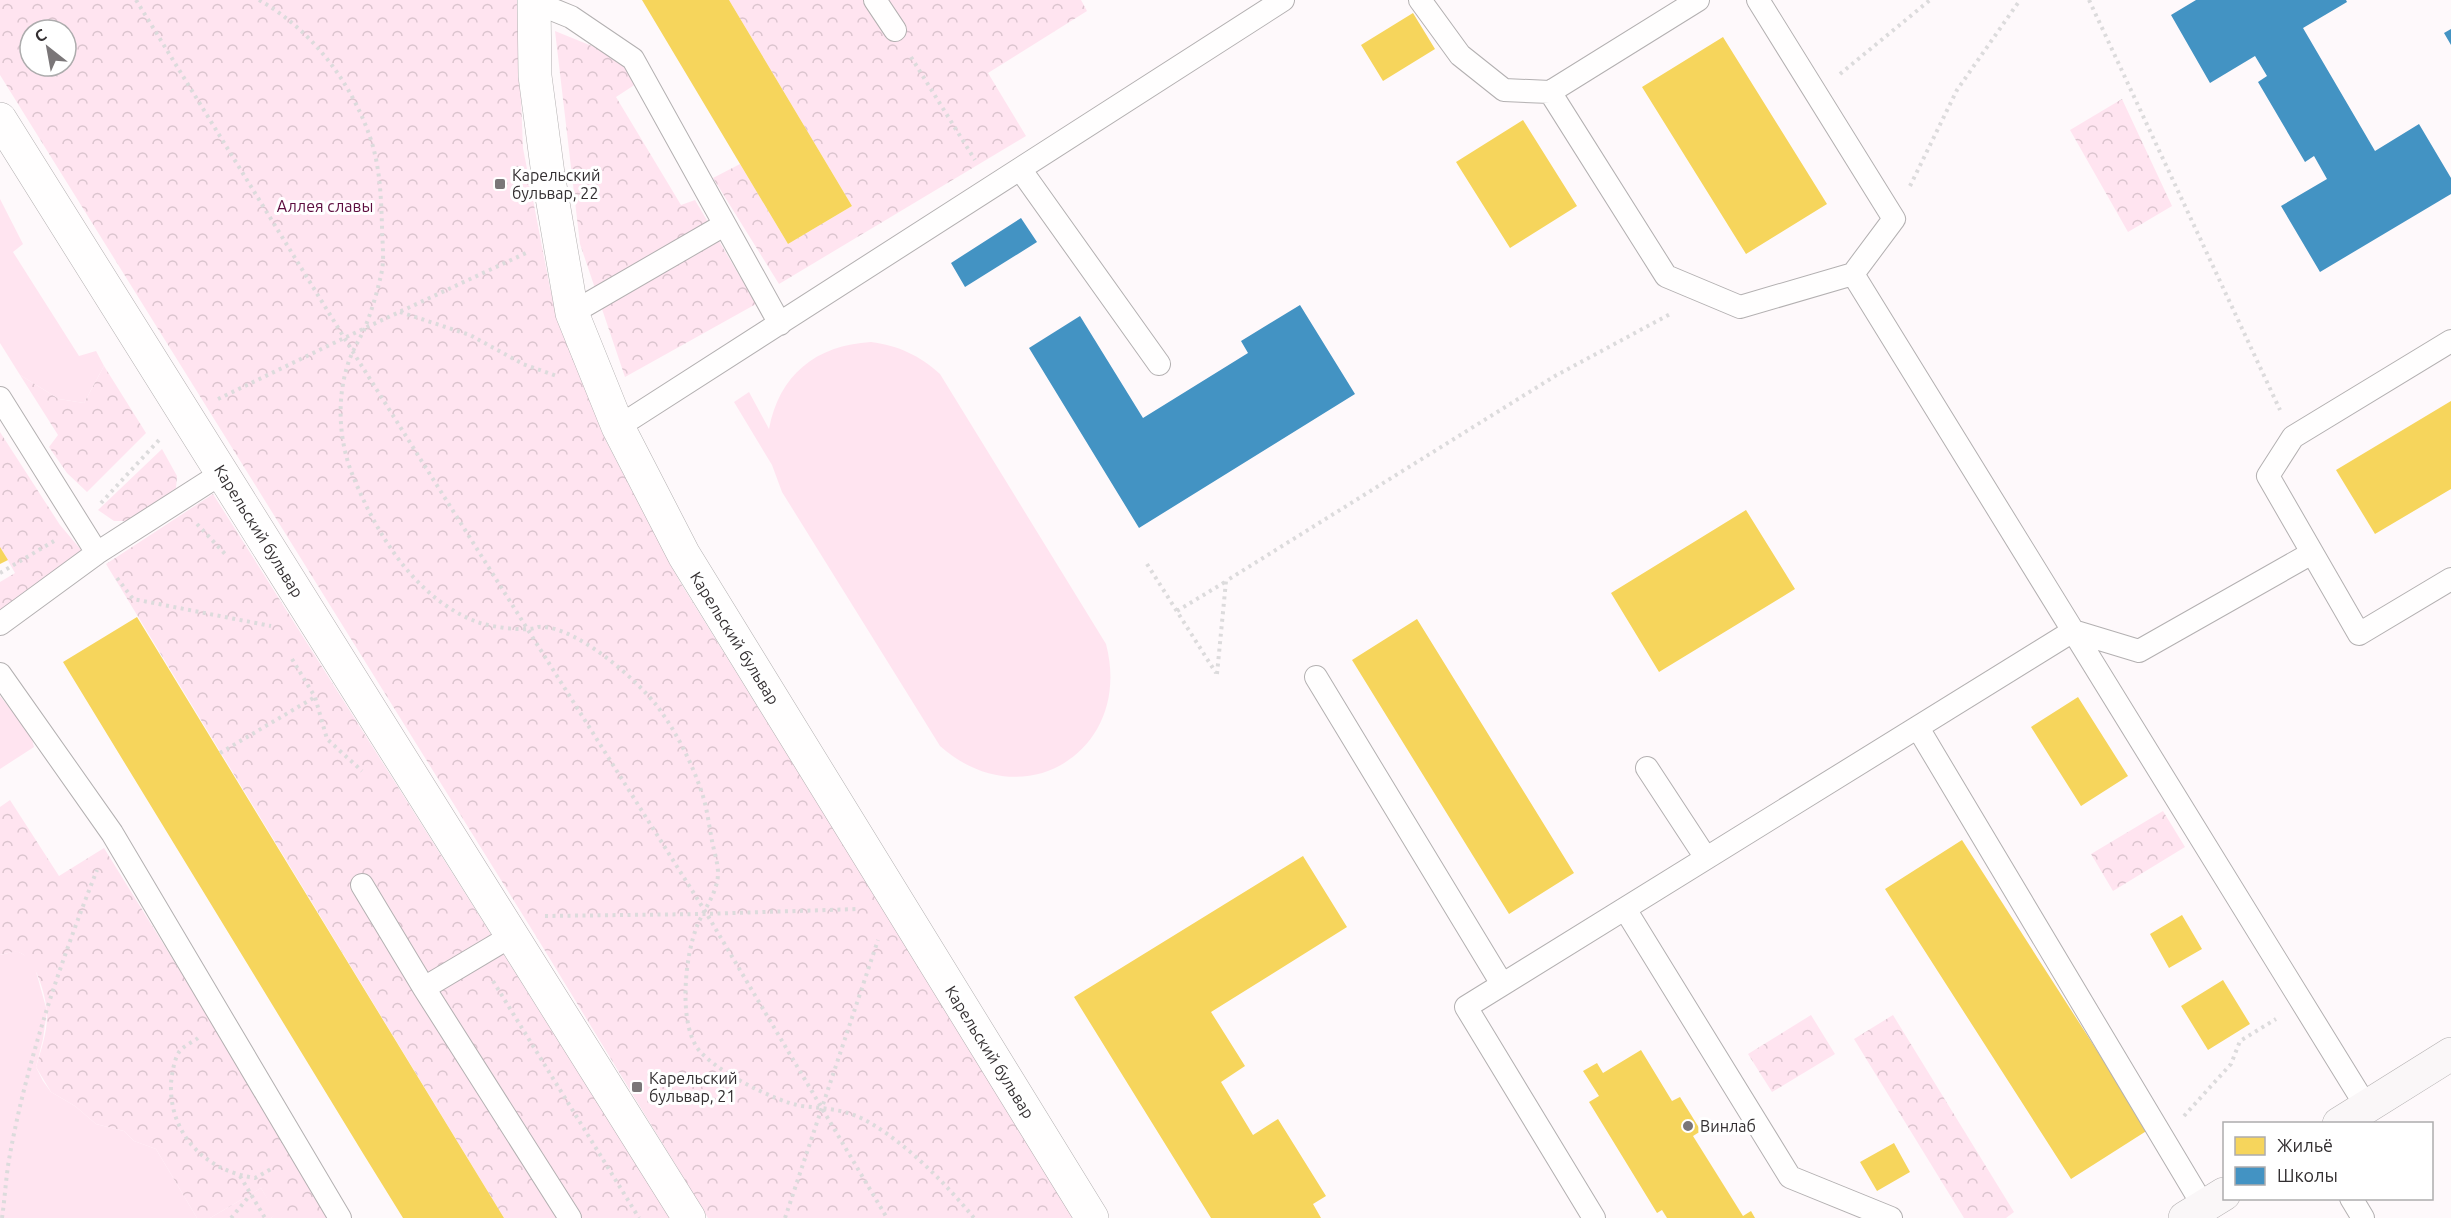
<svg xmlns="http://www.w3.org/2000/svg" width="2451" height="1218" viewBox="0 0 2451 1218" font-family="Ubuntu,sans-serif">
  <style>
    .green { fill: #ffe4f0 }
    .forest { fill: url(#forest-crowns); fill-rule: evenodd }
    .homes { fill: #f6d55c }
    .schools { fill: #4393c3 }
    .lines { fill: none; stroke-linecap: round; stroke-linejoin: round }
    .lane-casing { stroke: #b3b0b1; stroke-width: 24 }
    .street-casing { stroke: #b3b0b1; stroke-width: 34 }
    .secondary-casing { stroke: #b3b0b1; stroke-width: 34 }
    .path { stroke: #dcdbdc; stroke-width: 4; stroke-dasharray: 3 4.5; stroke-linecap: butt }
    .lane { stroke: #fffefe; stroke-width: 22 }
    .street { stroke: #fffefe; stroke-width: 33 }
    .secondary { stroke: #faf7f8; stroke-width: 33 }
    .poi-dot { fill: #7a7678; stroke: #fff; stroke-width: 2 }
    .labels { text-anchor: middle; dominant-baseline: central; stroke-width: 6; stroke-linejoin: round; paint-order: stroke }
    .poi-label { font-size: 16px; fill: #332f31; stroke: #fff; text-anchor: start }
    .park-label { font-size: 16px; fill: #5c0d3f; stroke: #fff }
    .street-label { font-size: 16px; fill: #332f31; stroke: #fff }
  </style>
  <defs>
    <pattern id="forest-crowns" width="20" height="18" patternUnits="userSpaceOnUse" patternTransform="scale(1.5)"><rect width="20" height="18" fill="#ffe4f0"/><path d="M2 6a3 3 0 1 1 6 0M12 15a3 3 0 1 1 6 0" fill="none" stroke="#dbc4ce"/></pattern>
  </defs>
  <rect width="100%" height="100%" fill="#fef9fb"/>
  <path class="green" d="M0,199l23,45 -10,8 66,104 17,-5 8,15 -20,37 -25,-4 -39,-24 -20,-32z
    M871,342c28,4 48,13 69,32l166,270c28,107 -83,176 -166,102l-158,-254 -10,-27 -38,-63 15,-10 20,37c10,-54 47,-84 102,-87z
    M0,696l31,39 3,12 -34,22z
    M17,951l11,6 7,11 12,43 -4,28 -7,28 7,14 8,11 24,14 21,18 28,7 10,10 22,8 41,69h-197v-263z
    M261,1188l15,25 -5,5h-61z"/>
  <path class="forest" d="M0,0h517l6,148 27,140 55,151 75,143 395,636h-367l-169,-277 -539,-866zM30,30h36v36h-36z
    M729,0h352l6,11 -99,62 38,63 -247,148 -66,-106 27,-14 48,80 64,-38z
    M555,31l64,26 20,25 -23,15 65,108 14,-5 61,104 -131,73 -45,-133z
    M2122,99l50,107 -44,26 -58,-102z
    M104,366l42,67 -59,59 -20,-19 -18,-26 9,-12 -38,-60 39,24 25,4z
    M0,432l60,93 23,27 -83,61v-31l15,-9 -15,-26z
    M162,449l15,27 -1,12 -45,33h-17l-16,-11z
    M213,494l457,724h-166l-398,-654z
    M10,800l49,76 45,-28 229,370h-62l4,-5 -14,-25 -51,30h-13l-41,-69 -22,-8 -10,-10 -28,-7 -21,-18 -24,-14 -15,-25c5,-17 12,-37 11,-55 -1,-16 -12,-56 -29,-60 -5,-1 -13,2 -18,3v-148z
    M2163,811l22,36 -72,44 -22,-37z
    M1811,1015l24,39 -63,38 -24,-38z
    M1893,1015l121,197 -8,6h-42l-110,-179z"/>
  <path class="homes" d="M642,0h87l123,206 -64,38z
    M1413,13l22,36 -52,32 -22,-36z
    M1723,37l104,167 -81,50 -104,-167z
    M1523,120l54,86 -67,42 -54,-86z
    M2451,401v88l-76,45 -39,-64z
    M1746,510l49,79 -136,83 -48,-79z
    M0,547l8,13 -8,4z
    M137,617l83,136 284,465h-101l-39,-63 -301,-493z
    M1417,619l157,254 -65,41 -157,-254z
    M2078,697l50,79 -47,30 -50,-79z
    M1962,840l186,290 -77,49 -186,-290z
    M1303,856l44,71 -136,85 34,54 -24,16 32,53 25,-16 48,77 -13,8 8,14h-110l-137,-221z
    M2182,915l20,34 -33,19 -19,-34z
    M2223,980l27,44 -42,26 -27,-44z
    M1641,1050l31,51 8,-4 21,34 -8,5 50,80 8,-5 4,7h-88l-5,-8 -5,3 -68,-111 10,-6 -16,-25 14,-8 6,10z
    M1894,1143l16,29 -33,19 -17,-29z"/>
  <path class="schools" d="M2196,0h150l1,2 -44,26 72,123 44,-27 32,54v16l-131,78 -39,-66 46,-27 -13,-23 -9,6 -47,-80 9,-6 -12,-20 -45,27 -39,-68z
    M2451,29v16l-7,-12z
    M1021,218l16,24 -72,45 -14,-24z
    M1300,305l55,89 -216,134 -110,-180 51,-32 63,102 105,-65 -7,-12z"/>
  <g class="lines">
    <g class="lane-casing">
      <path id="lane" d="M875,0l20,30
        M1420,0l40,55 44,35 46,2
        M1698,0l-148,92 116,184 74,31 113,-33 41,-55 -136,-219
        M534,2l37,15 62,42 147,265
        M1020,169l139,195
        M1853,274l513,832
        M572,313l152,-88
        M2451,341l-158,96 -25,39 91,158 92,-55
        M0,398l97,155
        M618,427l665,-427
        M0,624l97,-71 125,-80
        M0,674l112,159 228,385
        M1316,677l186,307
        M1918,728l286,479
        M1647,768l59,90
        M362,885l62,103
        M1625,909l165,268 101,41
        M513,935l-89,53 146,230
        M2351,1198l12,20
        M1594,1218l-128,-211 607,-376 66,20 173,-98"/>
    </g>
    <g class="street-casing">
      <path id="street" d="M534,0l1,76 13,98 24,139 46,114 66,128 408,663
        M0,119l689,1099"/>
    </g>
    <g class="secondary-casing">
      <path id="secondary" d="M2339,1124l112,-70
        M2185,1218l39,-24"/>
    </g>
    <path class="path" d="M136,0l217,352 352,559 182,307
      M259,0c52,29 92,82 111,137 10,29 11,59 12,89 0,16 3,34 -1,49 -4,18 -10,38 -17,55 -6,12 -13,23 -17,37 -10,33 -8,72 4,104 24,61 64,129 129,152 14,4 34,7 49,6 11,-1 5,-3 16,-2 36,4 90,51 112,79 19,25 35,57 45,87 5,15 7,32 10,48 2,10 6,22 6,32 0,19 -14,36 -21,53 -12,30 -18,92 -1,120 14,23 80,56 106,60 26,3 46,3 70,18 38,23 74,60 102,94
      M2089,0l191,410
      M911,57l64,103
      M1840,74l90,-74
      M1910,186l47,-96 63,-90
      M400,312l70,23 53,29 34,12
      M218,399l147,-71 161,-75
      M101,503l58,-63
      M197,524l30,32
      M1147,564l69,109
      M0,573l54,-32
      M117,578l16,21 138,27
      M1177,611l48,-29
      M292,659l23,38 12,42 35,32
      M1217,674l9,-93 329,-205 117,-63
      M220,753l95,-56
      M545,916l158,-2 156,-5
      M493,981l146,237
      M198,1038c-5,4 -15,8 -19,14 -5,8 -7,22 -8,31 -2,52 35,88 84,95l18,-10
      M2184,1116l47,-52 9,-23 36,-22
      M240,1176l25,42
      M2,1218c3,-21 4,-43 8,-64 18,-97 51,-193 87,-284
      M231,1218l20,-24
      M785,1218l93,-278"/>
    <use href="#lane" class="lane"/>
    <use href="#street" class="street"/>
    <use href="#secondary" class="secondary"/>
  </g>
  <g class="poi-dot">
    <rect x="494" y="178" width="12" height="12" rx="3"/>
    <rect x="631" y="1081" width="12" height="12" rx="3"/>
    <circle cx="1688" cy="1126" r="6"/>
  </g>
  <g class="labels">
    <g class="poi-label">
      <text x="512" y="175">Карельский<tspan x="512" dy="18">бульвар, 22</tspan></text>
      <text x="649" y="1078">Карельский<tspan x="649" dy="18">бульвар, 21</tspan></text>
      <text x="1700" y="1126">Винлаб</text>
    </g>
    <g class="park-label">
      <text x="325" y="206">Аллея славы</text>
    </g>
    <g class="street-label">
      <text transform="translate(259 531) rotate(58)">Карельский бульвар</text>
      <text transform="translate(735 638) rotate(58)">Карельский бульвар</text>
      <text transform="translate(990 1052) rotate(58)">Карельский бульвар</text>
    </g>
  </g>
  <rect x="2223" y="1122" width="210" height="78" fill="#ffffff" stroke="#adacad" stroke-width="1.5"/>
  <rect x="2235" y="1137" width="30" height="18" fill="#f6d55c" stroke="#adacad" stroke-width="1.5"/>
  <text x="2277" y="1152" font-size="18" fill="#332f31">Жильё</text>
  <rect x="2235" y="1167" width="30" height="18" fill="#4393c3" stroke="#adacad" stroke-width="1.5"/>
  <text x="2277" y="1182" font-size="18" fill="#332f31">Школы</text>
  <g transform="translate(48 48) rotate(329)"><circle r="28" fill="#ffffff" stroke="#adacad" stroke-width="1.5"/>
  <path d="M0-4.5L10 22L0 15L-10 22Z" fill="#7a7678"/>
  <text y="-9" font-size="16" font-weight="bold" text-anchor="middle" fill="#332f31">С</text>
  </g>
</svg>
